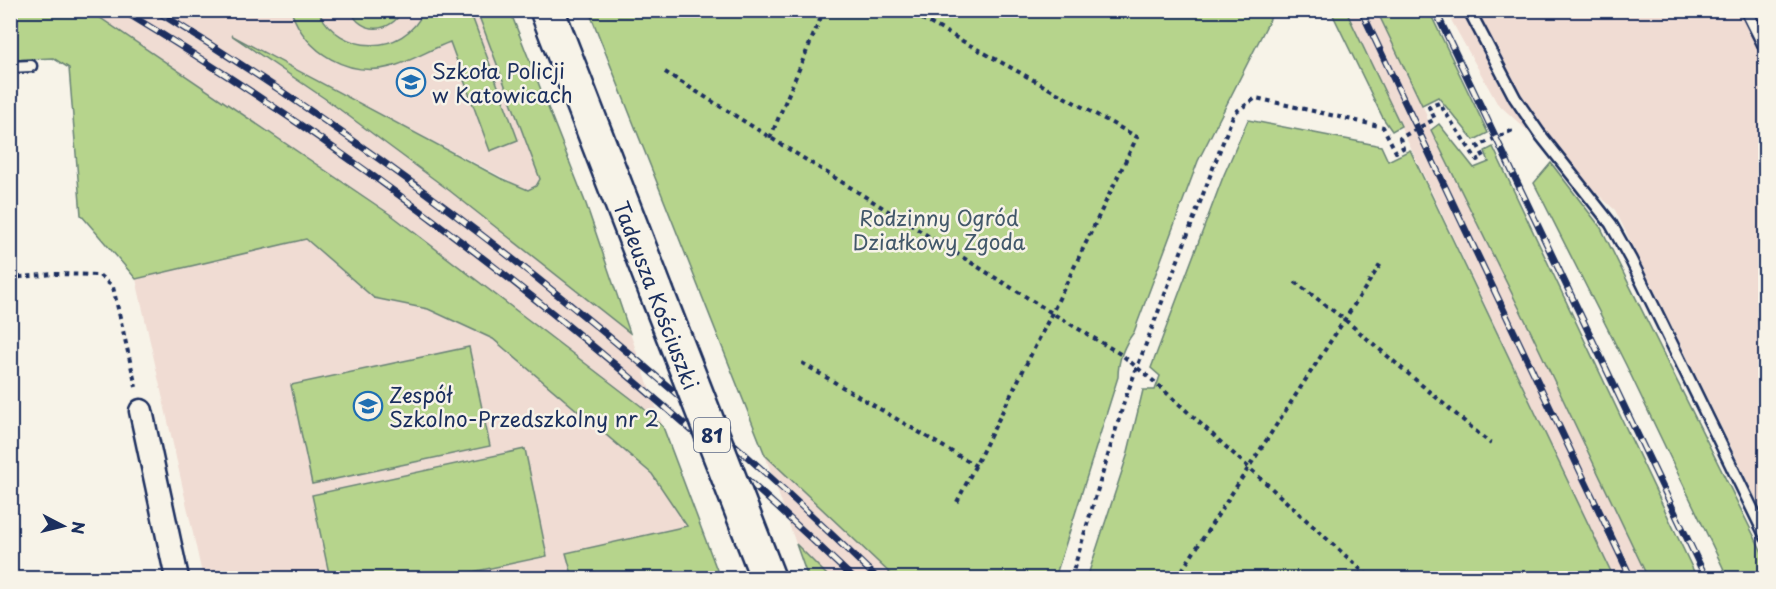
<svg xmlns="http://www.w3.org/2000/svg" width="1776" height="589" viewBox="0 0 1776 589" font-family="'Playpen Sans',sans-serif">
  <style>
    .built { fill: #f0dcd3 }
    .green { fill: #b6d48c; stroke: #688275; stroke-width: 1.5 }
    .lines { fill: none; stroke-linecap: round; stroke-linejoin: round }
    .lane-casing { stroke: #1b2f5e; stroke-width: 15 }
    .street-casing { stroke: #1b2f5e; stroke-width: 27 }
    .primary-casing { stroke: #1b2f5e; stroke-width: 38 }
    .path { stroke: #1b2f5e; stroke-width: 4; stroke-dasharray: 4.5 4.5; stroke-linecap: butt }
    .lane { stroke: #f7f3e8; stroke-width: 10 }
    .street { stroke: #f7f3e8; stroke-width: 22 }
    .primary { stroke: #f7f3e8; stroke-width: 33 }
    .rail-casing { stroke: #1b2f5e; stroke-width: 7 }
    .rail { stroke: #f7f3e8; stroke-width: 4.5; stroke-dasharray: 14; stroke-linecap: butt }
    .primary-bridge-casing { stroke: #1b2f5e; stroke-width: 38; stroke-linecap: butt }
    .primary-bridge { stroke: #f7f3e8; stroke-width: 33 }
    .labels { text-anchor: middle; dominant-baseline: central; stroke-width: 5; stroke-linejoin: round; paint-order: stroke }
    .shield { fill: #f7f3e8; stroke: #5d6a87; stroke-width: 1.5 }
    .shield-label { font-size: 20px; font-weight: bold; fill: #1b2f5e }
    .poi-label { font-size: 21px; fill: #1b2f5e; stroke: #f7f3e8; text-anchor: start }
    .park-label { font-size: 21px; fill: #42586a; stroke: #f7f3e8 }
    .street-label { font-size: 21px; fill: #1b2f5e; stroke: #f7f3e8 }
  </style>
  <rect width="100%" height="100%" fill="#f7f3e8"/>
  <filter id="ink" filterUnits="userSpaceOnUse"><feTurbulence type="fractalNoise" baseFrequency=".0167" numOctaves="2"/><feDisplacementMap in="SourceGraphic" scale="12" xChannelSelector="R" yChannelSelector="G"/><feConvolveMatrix kernelMatrix="1 2 1 2 8 2 1 2 1" color-interpolation-filters="sRGB"/></filter>
  <g filter="url(#ink)">
    <path class="built" d="M90,11h387l63,168 -4,7 -9,4 -290,-150 90,60 123,91 180,142 33,94 -22,-21 -247,-189z
      M1346,11h31l48,100 6,19 99,200 118,248h-34z
      M1446,11h319v506l-150,-307 -118,-107z
      M306,239l68,59 54,11 65,30 160,135 34,52 14,52h-498l-67,-299z
      M765,455l115,109 15,14h-65l-34,-34z"/>
    <path class="green" d="M11,10l79,1 304,206 247,189 22,21 57,151h-147l-7,-25 121,-27 -35,-52 -159,-135 -65,-30 -54,-11 -68,-59 -170,40 -55,-64 -12,-147 -16,-10 -42,2z
      M291,11h27c22,44 85,46 106,0h46l48,129 -28,11 -40,-109c-19,7 -37,18 -56,24 -45,13 -88,-13 -103,-55z
      M351,11h51c-11,22 -41,24 -51,0z
      M477,11h33l76,193 44,129 -180,-142 -123,-91 -96,-65 269,143 28,12 8,-4 4,-7z
      M589,11h685l-76,150 -64,171c-10,13 -16,29 -16,45l-63,201h-160l-130,-123z
      M1331,11h15l55,115 -9,5 -9,-13z
      M1377,11h52l59,122 -14,7 -36,-43 -16,8z
      M1248,120l133,26 7,15 22,-11 204,428h-527l40,-122 16,-66h12l5,-14 -9,-8 72,-191z
      M1439,124l35,44 15,-6 -4,-11 8,-4 204,431h-49l-118,-248 -99,-200z
      M1551,163l50,65 164,330v20h-37l-102,-213 -92,-182z
      M469,347l21,99 -178,38 -21,-99z
      M525,449l22,107 -103,22h-114l-18,-83z
      M796,544l34,34h-22z"/>
    <g class="lines">
      <g class="lane-casing">
        <path id="lane" d="M1469,10l46,88 24,35 72,91 20,36 135,277
          M1746,10l20,40
          M10,67l21,-1"/>
      </g>
      <g class="street-casing">
        <path id="street" d="M141,411l36,167"/>
      </g>
      <g class="primary-casing">
        <path id="primary" d="M547,10l109,281"/>
      </g>
      <path class="path" d="M906,10l231,127 -85,176 -95,189
        M665,72l387,241 70,42 35,29 213,194
        M770,138l54,-128
        M10,278l44,-4 45,1 14,12 23,100
        M1295,282l49,37 147,125
        M802,363l174,103
        M1071,578l54,-179 109,-286 22,-15 127,29 13,25 7,-4 -3,-10 35,-19 -6,-12 10,-4 38,57 7,-3 -6,-11 33,-15 -1,-4
        M1177,578l205,-316"/>
      <use href="#lane" class="lane"/>
      <use href="#street" class="street"/>
      <use href="#primary" class="primary"/>
      <g class="rail-casing">
        <path id="rail" d="M122,10c266,160 508,355 731,568
          M155,10c261,160 503,355 722,568
          M1361,10l270,568
          M1435,10l271,568"/>
      </g>
      <use href="#rail" class="rail"/>
      <g class="primary-bridge-casing">
        <path id="primary-bridge" d="M656,291l112,287"/>
      </g>
      <use href="#primary-bridge" class="primary-bridge"/>
    </g>
  </g>
  <defs>
    <g id="university-ring" transform="scale(1.5)"><circle r="9.5" fill="#f7f3e8" stroke="#1f6fb2" stroke-width="1.5"/><path d="M0-5L7-2L0 1L-7-2ZM-4 1L0 2.5L4 1V4Q0 6-4 4Z" fill="#1f6fb2"/></g>
    <g id="school-ring" transform="scale(1.5)"><circle r="9.5" fill="#f7f3e8" stroke="#1f6fb2" stroke-width="1.5"/><path d="M0-5L7-2L0 1L-7-2ZM-4 1L0 2.5L4 1V4Q0 6-4 4Z" fill="#1f6fb2"/></g>
  </defs>
  <g fill-rule="evenodd">
    <use href="#university-ring" x="411" y="82"/>
    <use href="#school-ring" x="368" y="406"/>
  </g>
  <g class="labels">
    <rect class="shield" x="694" y="418" width="36" height="34" rx="4.5"/>
    <g class="shield-label">
      <text x="712" y="435">81</text>
    </g>
    <g class="poi-label">
      <text x="432" y="70">Szkoła Policji<tspan x="432" dy="24">w Katowicach</tspan></text>
      <text x="389" y="394">Zespół<tspan x="389" dy="24">Szkolno-Przedszkolny nr 2</tspan></text>
    </g>
    <g class="park-label">
      <text x="939" y="217">Rodzinny Ogród<tspan x="939" dy="24">Działkowy Zgoda</tspan></text>
    </g>
    <g class="street-label">
      <text transform="translate(657 295) rotate(69)">Tadeusza Kościuszki</text>
    </g>
  </g>
  <rect width="1776" height="589" fill="none" stroke="#f7f3e8" stroke-width="36"/>
  <rect x="18" y="18" width="1740" height="553" fill="none" stroke="#1b2f5e" stroke-width="2" filter="url(#ink)"/>
  <g transform="translate(63 526) rotate(97)" stroke="#f7f3e8" stroke-width="4.5" paint-order="stroke">
  <path d="M0-4.5L10 22L0 15L-10 22Z" fill="#1b2f5e"/>
  <text y="-9" font-size="16" font-weight="bold" text-anchor="middle" fill="#1b2f5e">N</text>
  </g>
</svg>
